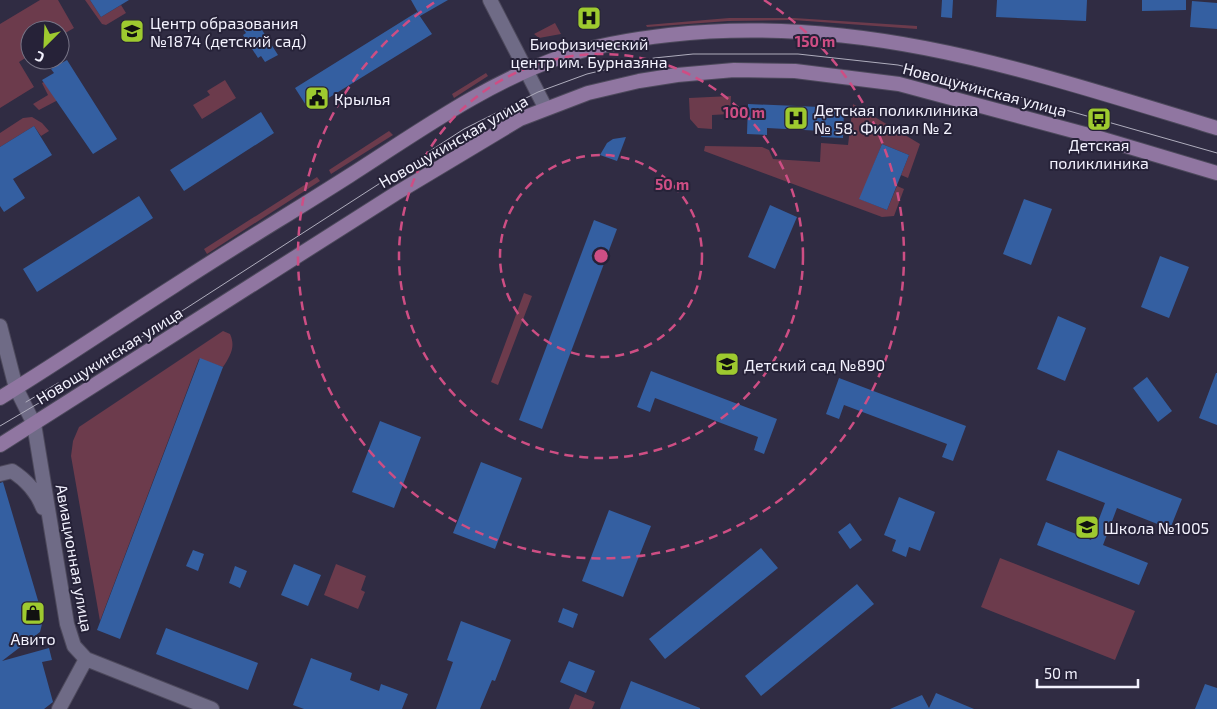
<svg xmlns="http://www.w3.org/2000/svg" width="1217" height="709" viewBox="0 0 1217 709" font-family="'Exo 2',sans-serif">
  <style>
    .green { fill: #6c3b4c }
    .building { fill: #345fa1 }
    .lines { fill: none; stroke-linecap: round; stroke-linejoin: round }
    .minor-casing { stroke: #4d495c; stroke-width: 16 }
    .tertiary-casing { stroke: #4d495c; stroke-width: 16 }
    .secondary-casing { stroke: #4d495c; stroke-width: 16 }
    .minor { stroke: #6f6b86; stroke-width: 14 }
    .tertiary { stroke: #6f6b86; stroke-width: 14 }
    .secondary { stroke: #9076a1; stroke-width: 14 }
    .tram { stroke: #afadbd; stroke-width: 1 }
    .ring { fill: none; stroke: #ce4e84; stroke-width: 2.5; stroke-dasharray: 9 6 }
    .labels { text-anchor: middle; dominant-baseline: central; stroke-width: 4; stroke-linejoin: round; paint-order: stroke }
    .poi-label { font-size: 16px; fill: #f3f2fe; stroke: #262238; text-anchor: start }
    .street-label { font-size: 16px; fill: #f3f2fe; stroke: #262238 }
    .centre { fill: #ce4e84; stroke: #262238; stroke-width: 2.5 }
    .ring-label { font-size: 15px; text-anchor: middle; font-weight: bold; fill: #ce4e84; stroke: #262238; stroke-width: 4; stroke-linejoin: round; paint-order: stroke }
  </style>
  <rect width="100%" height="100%" fill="#302c43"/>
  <path class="green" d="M40,0h18l16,28 -14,8v-6h-30v25l-11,7 15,25 -34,21v-84z
    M85,0h5l11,17 20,-12 5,8 -20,12 -4,-1z
    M729,18h65l123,8v3l-124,-9 -65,1 -81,6 -1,-2z
    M555,23l6,11 -22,4 -5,-4z
    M486,73l2,3 -34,22 -2,-4z
    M225,80l11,18 -34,21 -9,-14 17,-10 -3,-4z
    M44,82l14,18 -19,10 -6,-6 15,-9 -6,-12z
    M731,96l-1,18 -18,1v14l-14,-1 -8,-9 -1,-21z
    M853,104l67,40 -12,34 -7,-3 8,-20 -27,-11 -22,55 27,11 10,-24 7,3 -10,27 -12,1 -178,-66 1,-5 57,1 7,3 4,9 47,3 1,-19 27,2z
    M32,117l10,6 7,8 -8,5 -7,-10 -34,21v-14l23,-15z
    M389,131l4,4 -62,39 -2,-4z
    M317,177l3,4 -113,73 -3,-5z
    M524,293l8,3 -34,89 -7,-3z
    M223,331l7,3c6,13 0,22 -7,33l-24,-8 -99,262 -29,-165 2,-15 6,-14z
    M1000,558l135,53 -20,49 -134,-53z
    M336,564l30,12 -5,14 4,2 -7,17 -34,-14z
    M575,694l20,8 -3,7h-23z"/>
  <path class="building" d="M90,0h39l-28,17z
    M411,0h37l-28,16z
    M942,0h11l-1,18 -11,-1z
    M997,0h90l-1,21 -90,-4z
    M1142,0h44v10l-44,1z
    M1192,1l25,2v26l-27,-2z
    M417,12l15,22 -123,76 -14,-22z
    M255,19l23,36 -13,7 -4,-6 -3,2 -15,-23 3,-2 -4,-6z
    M67,60l50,79 -24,15 -51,-74 12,-7 -3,-4z
    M748,104l96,4 -1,30 -22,-1 1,-6 -55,-3v7l-20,-1z
    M261,112l13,21 -90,58 -14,-21z
    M34,126l18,29 -39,24 12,19 -21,14 -4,-6v-59z
    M626,137l-9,24 -17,-6 7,-12 6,-4z
    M882,144l27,11 -22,55 -28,-11z
    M139,196l14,22 -116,74 -14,-23z
    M1024,199l28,10 -21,56 -28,-11z
    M770,205l27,12 -22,52 -27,-12z
    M594,220l23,9 -75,200 -23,-9z
    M1160,256l29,11 -20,51 -28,-11z
    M1058,316l28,12 -21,53 -28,-12z
    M200,358l23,9 -103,272 -23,-9z
    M651,371l126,48 -13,35 -10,-4 4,-13 -103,-39 -5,14 -13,-5z
    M1216,373h1v52l-18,-7z
    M1147,377l25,34 -14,11 -25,-34z
    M839,378l127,48 -13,35 -11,-4 5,-13 -103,-39 -5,14 -13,-5z
    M380,421l41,16 -27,71 -42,-16z
    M1058,450l124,49 -12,30 -53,-21 -14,37 45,18 -9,22 -102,-40 9,-23 45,18 14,-37 -59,-23z
    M481,462l41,16 -27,71 -42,-16z
    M3,482l39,132v10l-2,8 -38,29 47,-13 3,12 -10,2 11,40 -9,7h-44v-226z
    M899,497l36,15 -15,39 -11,-4 -3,10 -14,-6 4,-11 -12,-5z
    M609,510l42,16 -28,71 -41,-16z
    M850,523l12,17 -12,9 -12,-17z
    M761,548l17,20 -113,91 -16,-20z
    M193,550l11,4 -6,17 -12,-5z
    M294,564l27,11 -13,31 -27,-11z
    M235,566l12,5 -7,17 -11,-5z
    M857,584l17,20 -113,92 -16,-20z
    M563,608l15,6 -5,14 -15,-6z
    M461,621l50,19 -16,41 -3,-1 -12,29h-44l17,-47 -6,-2z
    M166,628l92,35 -10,27 -92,-36z
    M311,658l41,15 -2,7 29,11 2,-7 27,10 -6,15h-98l-11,-4z
    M569,661l26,10 -9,22 -26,-11z
    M631,681l69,27v1h-80z
    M1205,684l12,4v21h-22z
    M936,693l38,16h-84l32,-14 7,13z"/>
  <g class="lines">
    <g class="minor-casing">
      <path id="minor" d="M0,326l16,62 18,36 33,200 7,22 12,13 126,50
        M0,474l12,-3c14,9 25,21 31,37
        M59,709l27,-50"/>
    </g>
    <g class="tertiary-casing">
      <path id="tertiary" d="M490,0l55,107"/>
    </g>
    <g class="secondary-casing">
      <path id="secondary" d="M0,398c59,-36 116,-75 174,-112 58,-38 117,-73 175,-110 69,-44 138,-94 215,-120 34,-11 70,-17 105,-21 193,-22 366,38 548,93
        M0,445l395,-251 125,-75 68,-26 51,-12 38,-6 57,-5 61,1 104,13 197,53 121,36"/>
    </g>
    <use href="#minor" class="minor"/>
    <use href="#tertiary" class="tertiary"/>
    <use href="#secondary" class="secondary"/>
    <path class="tram" d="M26,402l32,-19
      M0,426l44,-26 420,-271 74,-37 49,-18 67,-16 39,-4h105l100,11 55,13 264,75"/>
  </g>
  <g class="ring">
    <circle cx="601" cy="256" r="101"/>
    <circle cx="601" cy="256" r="202"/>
    <path d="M764 0A303 303 0 1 1 438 0"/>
  </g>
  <defs>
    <g id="hospital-square" transform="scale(1.25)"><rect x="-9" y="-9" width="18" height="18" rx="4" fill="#9eca2f" stroke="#262238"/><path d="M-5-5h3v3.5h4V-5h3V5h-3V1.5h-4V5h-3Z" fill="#111"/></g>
    <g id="school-square" transform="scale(1.25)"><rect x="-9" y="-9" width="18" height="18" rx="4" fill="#9eca2f" stroke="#262238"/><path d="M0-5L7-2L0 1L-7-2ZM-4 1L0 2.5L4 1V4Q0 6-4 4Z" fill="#111"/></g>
    <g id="civic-square" transform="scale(1.25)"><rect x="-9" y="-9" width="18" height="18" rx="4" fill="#9eca2f" stroke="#262238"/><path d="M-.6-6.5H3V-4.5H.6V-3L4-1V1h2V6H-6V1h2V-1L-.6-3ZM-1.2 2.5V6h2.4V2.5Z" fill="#111"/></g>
    <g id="bus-square" transform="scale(1.25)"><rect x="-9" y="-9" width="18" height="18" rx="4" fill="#9eca2f" stroke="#262238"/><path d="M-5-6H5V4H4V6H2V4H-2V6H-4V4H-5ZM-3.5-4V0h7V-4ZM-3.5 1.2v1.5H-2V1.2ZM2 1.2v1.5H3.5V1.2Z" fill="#111"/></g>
    <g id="shop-square" transform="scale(1.25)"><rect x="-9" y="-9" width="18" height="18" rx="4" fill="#9eca2f" stroke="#262238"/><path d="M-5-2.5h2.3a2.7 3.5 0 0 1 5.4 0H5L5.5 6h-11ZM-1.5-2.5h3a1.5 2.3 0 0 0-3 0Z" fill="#111"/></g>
  </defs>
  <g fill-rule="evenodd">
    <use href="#hospital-square" x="589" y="18"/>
    <use href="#school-square" x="132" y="31"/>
    <use href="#civic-square" x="317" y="98"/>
    <use href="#hospital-square" x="796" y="118"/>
    <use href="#bus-square" x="1099" y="119"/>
    <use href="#school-square" x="727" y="364"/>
    <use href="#school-square" x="1087" y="527"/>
    <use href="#shop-square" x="33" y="613"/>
  </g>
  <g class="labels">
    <g class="poi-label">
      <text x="150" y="22">Центр образования<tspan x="150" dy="18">№1874 (детский сад)</tspan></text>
      <text x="589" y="43" text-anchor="middle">Биофизический<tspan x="589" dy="18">центр им. Бурназяна</tspan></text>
      <text x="334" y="98">Крылья</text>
      <text x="814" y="109">Детская поликлиника<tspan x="814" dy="18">№ 58. Филиал № 2</tspan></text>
      <text x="1099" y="144" text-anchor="middle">Детская<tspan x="1099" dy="18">поликлиника</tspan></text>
      <text x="744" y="364">Детский сад №890</text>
      <text x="1104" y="527">Школа №1005</text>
      <text x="33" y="638" text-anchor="middle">Авито</text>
    </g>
    <g class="street-label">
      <text transform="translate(985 89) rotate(15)">Новощукинская улица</text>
      <text transform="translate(453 141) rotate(-30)">Новощукинская улица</text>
      <text transform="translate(109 355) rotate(-32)">Новощукинская улица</text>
      <text transform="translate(75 558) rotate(80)">Авиационная улица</text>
    </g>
  </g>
  <circle cx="601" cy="256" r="8" class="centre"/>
  <g class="ring-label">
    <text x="815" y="47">150 m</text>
    <text x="744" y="118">100 m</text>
    <text x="672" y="190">50 m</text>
  </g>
  <g transform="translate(45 45) rotate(204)"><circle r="24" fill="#262238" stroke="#787587"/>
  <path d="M0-4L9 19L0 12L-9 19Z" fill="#9eca2f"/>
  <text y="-8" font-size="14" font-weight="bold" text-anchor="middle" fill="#f3f2fe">С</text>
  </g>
  <path d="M1037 679v8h101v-8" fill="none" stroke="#f3f2fe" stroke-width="2.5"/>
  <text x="1044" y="679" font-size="15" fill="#f3f2fe" stroke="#262238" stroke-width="4" paint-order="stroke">50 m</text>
</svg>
